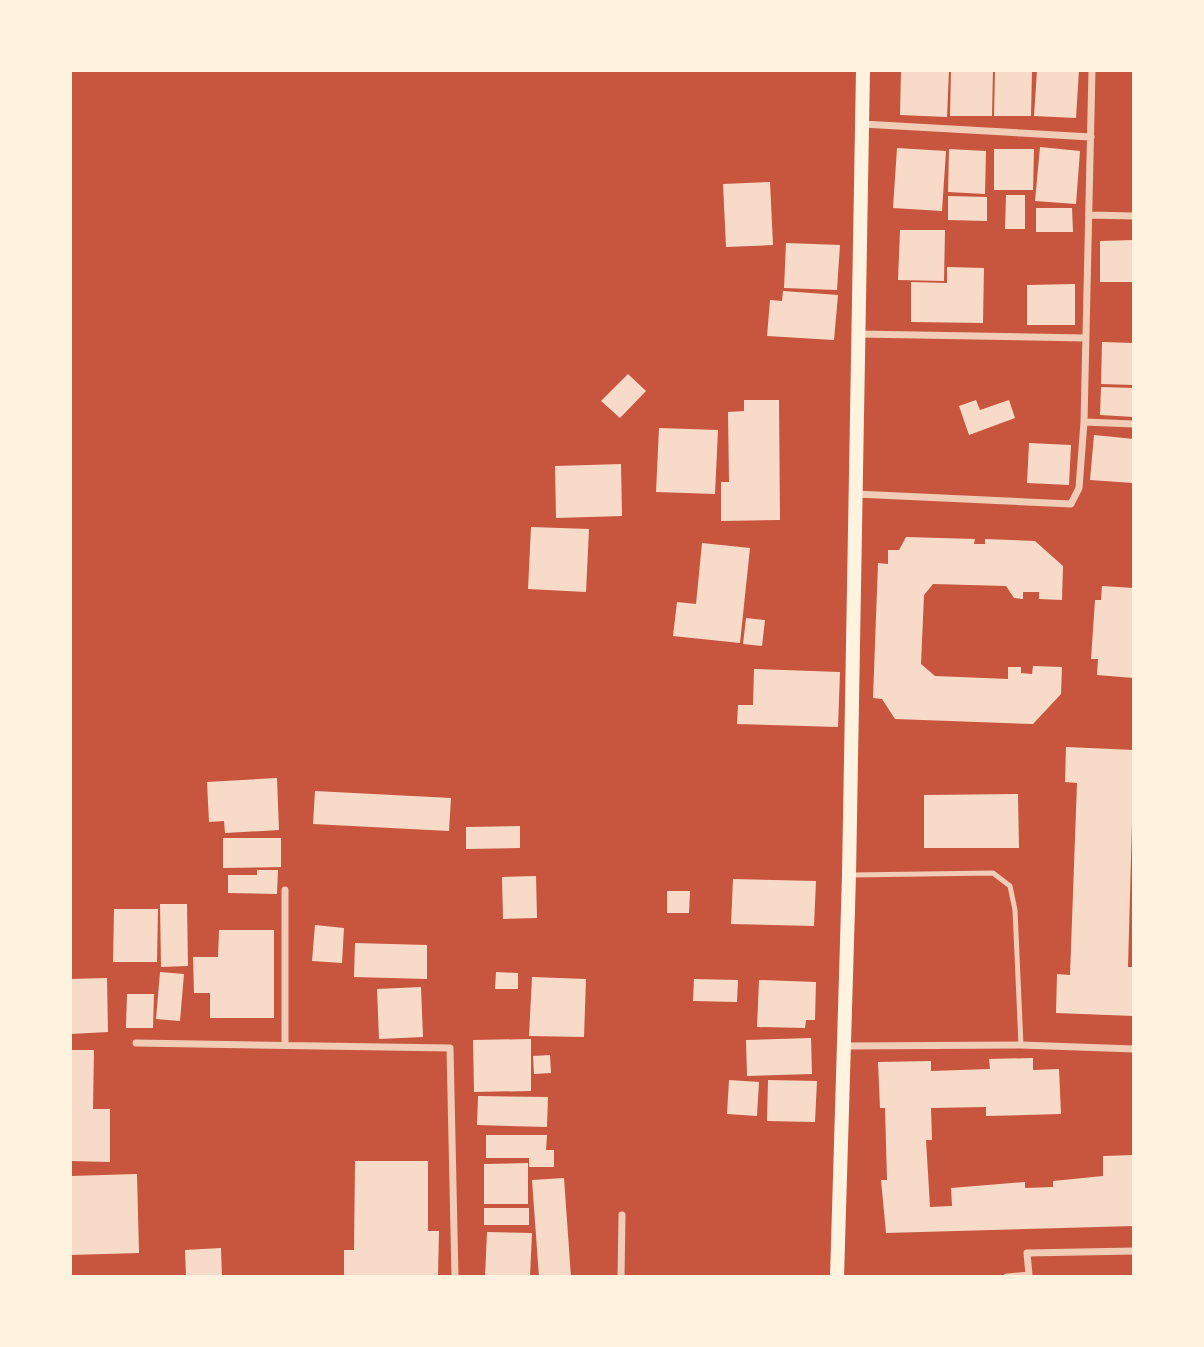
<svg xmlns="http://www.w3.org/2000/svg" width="1204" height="1347" viewBox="0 0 1204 1347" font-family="'Roboto Condensed',sans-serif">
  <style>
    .building { fill: #f7dbc8 }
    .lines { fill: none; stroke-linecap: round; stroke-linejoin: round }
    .service { stroke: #f1ccb7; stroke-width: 5 }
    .minor { stroke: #f1ccb7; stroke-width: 7 }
    .secondary { stroke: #fff3e0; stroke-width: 14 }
  </style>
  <rect width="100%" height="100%" fill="#c8553d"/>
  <path class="building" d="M901,70h48l-2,47 -47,-2z
    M951,70h42l-1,46h-42z
    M995,70h37l-1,46h-37z
    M1037,70h42l-3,48 -42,-2z
    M1040,147l40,4 -4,53 -41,-3z
    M897,148l49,3 -4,60 -49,-3z
    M949,149l37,2 -1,43 -37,-2z
    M994,149h40l-1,41h-39z
    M770,182l3,63 -47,2 -3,-63z
    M1006,195h19v34h-20z
    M948,196l39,1v24l-39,-1z
    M1036,208h36l1,24h-37z
    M900,230h45l-1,51 -46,-1z
    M1134,240v42h-34v-41z
    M786,243l54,2 -3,45 -53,-2z
    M947,267l37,1 -1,55 -72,-1v-40l36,1z
    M1075,284v41h-48v-40z
    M783,291l55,4 -4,45 -67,-4 3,-36 12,1z
    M1102,342l32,1v42l-33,-1z
    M628,374l18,17 -26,27 -19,-17z
    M1101,387l33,1v29l-34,-2z
    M744,400h35l1,120 -59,1v-39h8l-1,-70 16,-1z
    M976,400l4,10 29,-10 6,18 -46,17 -10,-29z
    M659,428l59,2 -3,64 -59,-2z
    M1094,435l40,4 -1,44 -43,-3z
    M1029,443l42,2 -2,40 -42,-2z
    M621,464l1,52 -66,2 -1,-52z
    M531,527l58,2 -3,63 -58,-3z
    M906,537l69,2 -1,5h11v-5l50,2 28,25 -1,34 -23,-1v-7h-16v7l-9,-1 -8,-12 -73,-2 -9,11 -3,69 14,12 73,3v-12h13v6l11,1 1,-8 29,1 -1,27 -28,30 -138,-5 -13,-20 -9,-1 5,-135 10,1v-14h11z
    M702,543l48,5 -10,95 -67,-7 4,-34 19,2z
    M1102,586l32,2v90l-37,-3 1,-16h-7l4,-59h6z
    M746,618l19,2 -3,26 -19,-2z
    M754,669l86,3 -2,55 -101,-3 1,-19h15z
    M1066,747l68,3 -6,217h6v49l-78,-3 1,-39 13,1 7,-192 -12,-1z
    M277,778l2,52 -54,3 -1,-12 -15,1 -2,-40z
    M315,791l136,7 -2,33 -136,-7z
    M1018,794l1,54h-95v-53z
    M520,826v22l-54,1v-22z
    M223,838h58v29l-58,1z
    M257,870h21l-1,24 -49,-1v-18h29z
    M536,876l1,42 -34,1 -1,-42z
    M733,879l83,2 -2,45 -83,-2z
    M667,891h23l-1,22h-22z
    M160,904h27l1,62 -27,1z
    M114,909h44l-1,53h-44z
    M315,925l29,3 -2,35 -30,-2z
    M219,930h55v88h-64v-25h-16l-1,-36h25z
    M355,943l72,2v34l-73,-2z
    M160,972l24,2 -4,47 -24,-2z
    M496,972l22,1v16h-23z
    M532,977l54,2 -2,58 -55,-1z
    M107,978l1,54 -38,2v-55z
    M694,979l44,1 -1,22 -44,-1z
    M759,980l57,2 -1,38h-9l-1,8 -48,-1z
    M421,987l2,50 -44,2 -2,-50z
    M127,994h27l-1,34h-27z
    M811,1038l1,36 -65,2 -1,-36z
    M531,1039v52l-57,1 -1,-52z
    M70,1050h24l-1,59h17v53l-40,-1z
    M550,1055l1,18 -17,1 -1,-18z
    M1033,1058v12l26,-1 2,45 -75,2v-9l-55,1 1,32h-6l4,67 22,-1 -1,-18 74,-6v6l28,-1v-6l50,-5v-20l31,-1v71l-248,7 -5,-53h6l-2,-72h-5l-2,-46 53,-1v10l59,-2 -1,-10z
    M729,1080l30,2 -2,34 -30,-2z
    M768,1080l49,1 -2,41 -48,-1z
    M478,1096l70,1 -1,30 -70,-2z
    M486,1135h61l-1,15h8v17h-25v-9h-43z
    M355,1161h73v70h11l-1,46h-94v-27h10z
    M528,1163v41h-44v-40z
    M137,1174l2,79 -69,2v-79z
    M564,1178l7,99h-32l-7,-97z
    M484,1208h45v17h-45z
    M487,1232l45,1 -2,44h-45z
    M221,1248l1,29h-36l-1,-27z"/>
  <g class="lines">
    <path class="service" d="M852,875l141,-2 17,13 5,24 6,135"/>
    <path class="minor" d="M862,124l229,13
      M1089,215l45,1
      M859,334l227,4
      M1084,422l50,2
      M856,494l215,10 8,-16 5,-66 8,-352
      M285,890v155
      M136,1043l314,5 5,229
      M845,1046l176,-1 113,4
      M621,1277l1,-62
      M1007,1277l22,-2 -2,-22 107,-2"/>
    <path class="secondary" d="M837,1277l12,-402 14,-805"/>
  </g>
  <rect width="1204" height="1347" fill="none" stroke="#fff3e0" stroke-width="144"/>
</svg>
